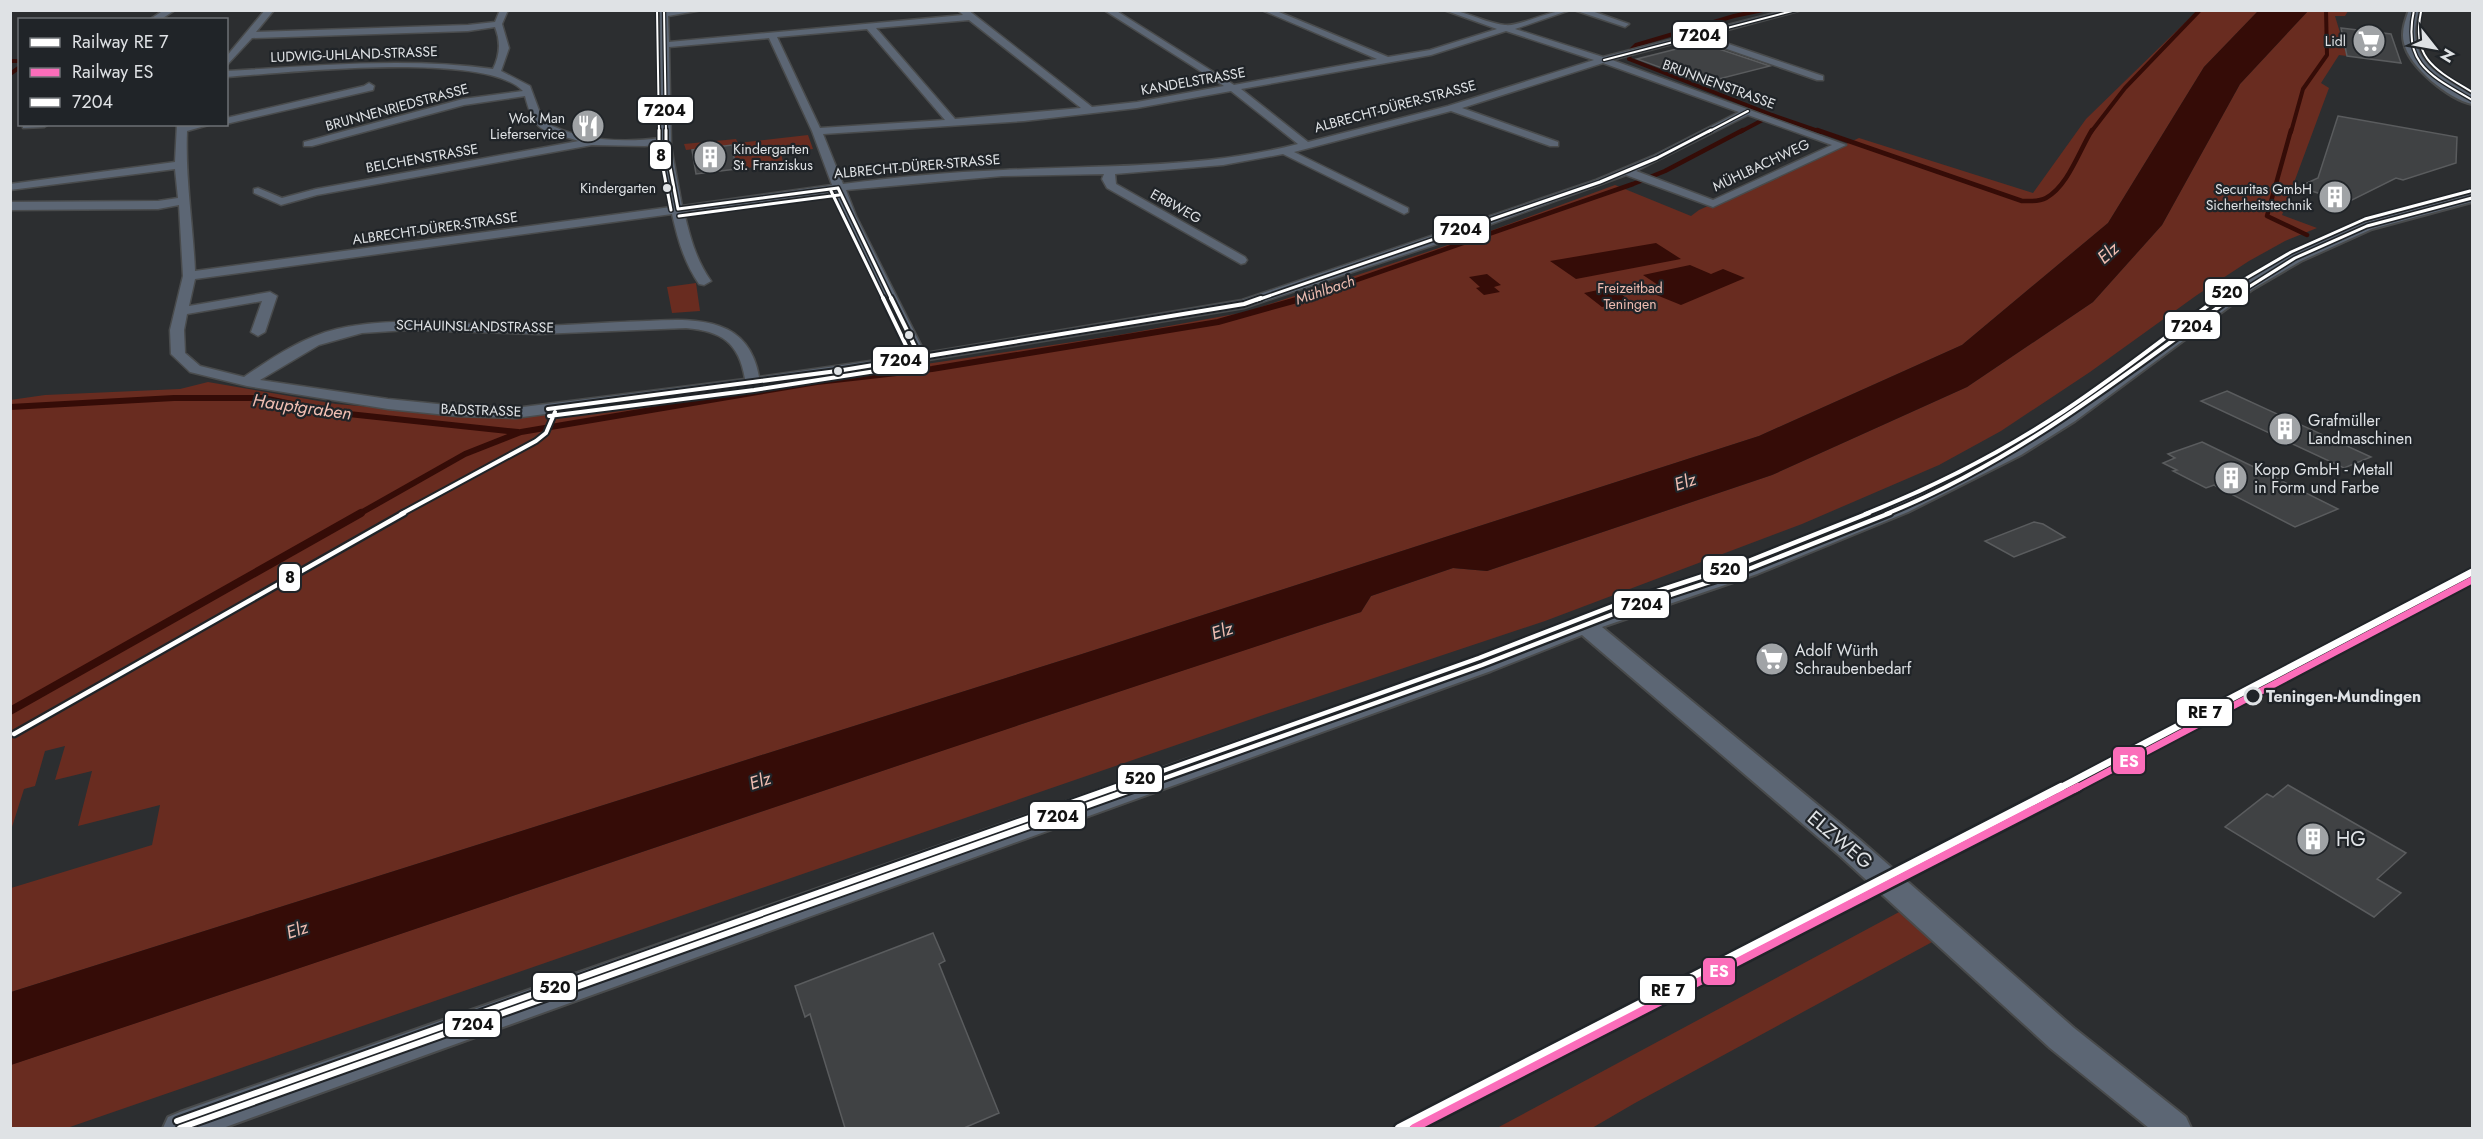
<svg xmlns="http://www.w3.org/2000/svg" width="2483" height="1139" viewBox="0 0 2483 1139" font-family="Jost,sans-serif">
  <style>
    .green { fill: #692c20 }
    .water { fill: #350c07 }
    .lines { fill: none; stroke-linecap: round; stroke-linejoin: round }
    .stream-far3 { stroke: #350c07; stroke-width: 4 }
    .stream-far2 { stroke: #350c07; stroke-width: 4.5 }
    .stream-far1 { stroke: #350c07; stroke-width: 6 }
    .stream { stroke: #350c07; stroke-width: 8 }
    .building { fill: #404244; stroke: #5a5c5e; stroke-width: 1.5 }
    .minor-casing { stroke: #494b4c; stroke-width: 3 }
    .tertiary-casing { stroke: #494b4c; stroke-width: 4 }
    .minor { fill: #5c6674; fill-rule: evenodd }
    .tertiary { fill: #5c6674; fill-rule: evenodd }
    .bus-1-far4-casing { stroke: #202428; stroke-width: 4.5 }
    .bus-1-far3-casing { stroke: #202428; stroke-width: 6 }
    .bus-1-far2-casing { stroke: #202428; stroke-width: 8 }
    .bus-1-far1-casing { stroke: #202428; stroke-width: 9 }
    .bus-1-casing { stroke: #202428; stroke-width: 10 }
    .bus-2-far3-casing { stroke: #202428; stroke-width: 4.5 }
    .bus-2-far2-casing { stroke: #202428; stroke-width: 6 }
    .bus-2-far1-casing { stroke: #202428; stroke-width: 8 }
    .bus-2-casing { stroke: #202428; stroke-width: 9 }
    .bus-3-far4-casing { stroke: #202428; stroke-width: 4.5 }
    .bus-3-far3-casing { stroke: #202428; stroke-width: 6 }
    .bus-3-far2-casing { stroke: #202428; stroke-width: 8 }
    .bus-3-far1-casing { stroke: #202428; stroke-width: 9 }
    .bus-3-casing { stroke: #202428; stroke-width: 10 }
    .bus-1-far4 { stroke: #fff; stroke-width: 2 }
    .bus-1-far3 { stroke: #fff; stroke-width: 3 }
    .bus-1-far2 { stroke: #fff; stroke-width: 4 }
    .bus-1-far1 { stroke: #fff; stroke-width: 4.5 }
    .bus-1 { stroke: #fff; stroke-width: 6 }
    .bus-2-far3 { stroke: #fff; stroke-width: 2 }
    .bus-2-far2 { stroke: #fff; stroke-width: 3 }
    .bus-2-far1 { stroke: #fff; stroke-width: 4 }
    .bus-2 { stroke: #fff; stroke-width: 4.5 }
    .bus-3-far4 { stroke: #fff; stroke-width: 2 }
    .bus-3-far3 { stroke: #fff; stroke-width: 3 }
    .bus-3-far2 { stroke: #fff; stroke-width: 4 }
    .bus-3-far1 { stroke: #fff; stroke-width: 4.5 }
    .bus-3 { stroke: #fff; stroke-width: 6 }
    .rail-1-far1-casing { stroke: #202428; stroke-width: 11 }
    .rail-1-casing { stroke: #202428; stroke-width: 13 }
    .rail-2-far1-casing { stroke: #202428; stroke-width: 11 }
    .rail-2-casing { stroke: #202428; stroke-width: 13 }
    .rail-1-far1 { stroke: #fff; stroke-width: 7 }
    .rail-1 { stroke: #fff; stroke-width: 8 }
    .rail-2-far1 { stroke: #fb6dba; stroke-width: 7 }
    .rail-2 { stroke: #fb6dba; stroke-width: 8 }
    .bus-dot { fill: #dfe2e5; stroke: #202428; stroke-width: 2 }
    .stop-dot { fill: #202428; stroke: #dfe2e5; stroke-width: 3 }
    .labels { text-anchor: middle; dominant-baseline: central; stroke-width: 4.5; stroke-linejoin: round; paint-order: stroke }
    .far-poi-label { font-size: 14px; fill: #dfe2e5; stroke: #202428; text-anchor: end }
    .far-street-label { font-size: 14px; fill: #dfe2e5; stroke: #202428 }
    .bus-label { font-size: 14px; fill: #dfe2e5; stroke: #202428; text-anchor: end }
    .far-park-label { font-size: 14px; fill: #efbcb1; stroke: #202428 }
    .far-water-label { font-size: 15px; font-style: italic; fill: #f0beb2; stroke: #202428 }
    .poi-label { font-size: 16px; fill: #dfe2e5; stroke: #202428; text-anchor: start }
    .stop-label { font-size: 16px; font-weight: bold; fill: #dfe2e5; stroke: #202428; text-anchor: start }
    .water-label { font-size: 18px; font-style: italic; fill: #f0beb2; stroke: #202428 }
    .near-poi-label { font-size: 20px; fill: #dfe2e5; stroke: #202428; text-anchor: start }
    .near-street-label { font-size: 20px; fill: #dfe2e5; stroke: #202428 }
    .line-badge { stroke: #202428; stroke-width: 2 }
    .badge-label { font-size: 16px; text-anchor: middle; font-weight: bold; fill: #fff }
    .pale-badge-label { font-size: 16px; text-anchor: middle; font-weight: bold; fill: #111 }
  </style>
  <rect width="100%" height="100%" fill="#2c2e30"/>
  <path class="green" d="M2197,11h61l-54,56 -96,156 -146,122 -203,91 -677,218 -1071,338v-104l141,-43 8,-40 -82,21 14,-55 -37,9 10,-34 -20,5 -10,35 -11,3 -12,38h-1l-1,-427 35,-5 135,-6 28,-7 128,22 165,14 102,-8 96,-12 420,-63 127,-23 247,-82 122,-45 76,31 8,-6 160,-72 174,55 53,-74z
    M2308,11h40l-3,5h-10l12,40 -8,-1 -18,28 8,5 -47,127 35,13 -32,13 -36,20 -52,34 -107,77 -89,59 -62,34 -137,59 -257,97 -276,92 -1202,415h-56l-1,-63c451,-150 899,-306 1351,-453l10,-16 82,-28 34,3 285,-96 195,-88 126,-85 69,-77 78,-141z
    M808,135l5,14 -32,3 2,11 -43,6 -1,-6h-4l-3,-18 -46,5 -2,-6 52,-5 2,4z
    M696,283l4,28 -28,2 -5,-26z
    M1901,911l33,30 -299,162 -43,25h-95z"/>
  <path class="water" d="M2258,11h50l-68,73 -78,141 -69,77 -126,85 -195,88 -285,96 -34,-3 -82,28 -10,16c-451,147 -900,303 -1350,453v-73l1071,-338 677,-218 203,-91 146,-122 96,-156z
    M1656,243l25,16 -105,20 -26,-18z
    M1690,265l21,9 12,-5 22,9 -64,27 -32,-13 12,-5 -18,-12z
    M1487,274l14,11 -7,2 6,5 -16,3 -8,-7 4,-1 -11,-10z
    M1612,287l18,14 -28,6 -18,-14z"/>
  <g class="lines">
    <path class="stream-far3" d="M10,61h10
      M10,74l10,-7
      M1772,115l49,17
      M1740,132l32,-17 -143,-56 2,-9 5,-5 98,-29 29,-6
      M2091,132l34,-44 75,-78
      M2291,132l12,-43 24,-34 -1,-45"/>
    <path class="stream-far2" d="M1817,130l205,71c8,0 17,1 24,-3 22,-12 33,-47 46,-68
      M2291,130l-24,86 40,19
      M1299,300l334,-116 32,-13 78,-41"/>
    <path class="stream-far1" d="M10,407l164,-9h89l67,14 188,20
      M359,514l106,-60 56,-22 296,-50 115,-13 286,-47 86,-24"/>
    <path class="stream" d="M10,711l351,-198"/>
  </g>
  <path class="building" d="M2341,28l50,6 10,29 -54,-7z
    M1700,43l13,4 57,19 -67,17 -66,-24z
    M2338,116l119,21 -1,26 -53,17 -7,-2 -48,24 -50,-15 20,-9z
    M732,145l4,24 -40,5 -4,-24z
    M2227,391l144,66 -27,11 -143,-67z
    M2202,442l54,26 82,41 -43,18 -81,-42 -8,3 -33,-17 4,-1 -14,-7 12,-5 -7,-4z
    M2034,522l9,2 22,13 -51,20 -29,-16z
    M2288,785l118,68 -29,26 24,14 -27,24 -149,-90 42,-33 6,3z
    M933,933l12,28 -6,3 60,149 -35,15h-119l-35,-114 -5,3 -10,-31z"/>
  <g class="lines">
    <g class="minor-casing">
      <path id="minor" d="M164,10h11l-15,10h-11z
        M265,10h9l-18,22 212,-7 27,-3 5,-12h8l-6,14 7,24 -8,23 29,15 13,35c35,20 79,22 118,17l-1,-128h42l-34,6 1,26 294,-27 -5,-5h10l124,97 45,-5 87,-16 -120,-76h11l119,75 143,-26 -115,-49h12l114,47 42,-7 67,-21 -53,-19c22,0 40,13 61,15 14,2 44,-15 65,-15l-55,19 88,28 183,-47h16l-97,26 118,40v4h-6l-122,-42 -83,22 234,85 -133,62 -87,-32 -192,70 -190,63 -407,67 -322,43 -58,-2 -69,-7 -141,-23 -57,-14 -19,-18 -1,-24 13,-54 -4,-71 -21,4 -148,1v-8l148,-1 20,-3 -3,-29 -165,21v-6l165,-22 2,-38h35l-25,7c-2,47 6,93 8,140l476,-64 -10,-63 -16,2 -53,-1 -275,50 -36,10 -27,-12v-4l4,-1 24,10 34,-9 263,-48c-35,-11 -44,-6 -54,-45l-61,9 -152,41h-8v-4l159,-43 60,-8c-38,-41 -238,-18 -297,-14v-6c89,-5 179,-14 267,-2 7,-14 8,-27 2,-42l-27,4 -216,7 -26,28v-9zM969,20l112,88 -126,11 -79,-91zM867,29l78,91 -125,8 -43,-91zM1506,31l88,29 -146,46 -140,36 -67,-53 190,-34zM769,38l43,93 20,54 -150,21 -11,-60 -2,-99zM1603,63l136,49 -86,44 -57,24 -354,120 -317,53 -69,-137 -10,-26 156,-14 102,-2 -2,5 5,9 134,76 4,-1 2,-3 -2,-3 -129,-73 -1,-10 108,-9 60,-11 121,60 4,-2v-4l-114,-56 157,-41 99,35h8v-4l-96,-34zM1231,91l67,53c-98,25 -196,21 -295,26 -53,2 -107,7 -160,14l-20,-50 201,-13 113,-13zM1748,115l84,30 -119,55 -77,-29zM835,192l9,24 68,139 -153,22c-4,-24 -16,-43 -40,-51 -23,-8 -48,-6 -72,-5 -36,1 -73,4 -109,5 -67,1 -135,-12 -201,3 -34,8 -64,28 -93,48l-44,-11 -15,-13 -1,-23 3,-16 75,-13 -11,31 7,4 7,-4 12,-36 -7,-4 -81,14 6,-27 477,-65c6,26 12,48 27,70l5,1 7,-4c-15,-21 -21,-44 -27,-69zM686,328c35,3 53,14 59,51l-230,29 -58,-2 -69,-7 -128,-19 59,-35 43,-12 46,-3 131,4z
        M1574,10h15l40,14 -4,3z
        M369,83l5,3 -1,4 -147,34v-6l138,-32z
        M23,124h26l-5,3 -21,1z"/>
    </g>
    <g class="tertiary-casing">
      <path id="tertiary" d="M2409,10h10c-15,48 17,64 53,85v9c-23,-5 -63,-37 -68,-61 -3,-11 1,-22 5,-33z
        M2472,194v8l-100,27 -71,32 -48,28 -178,132 -54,34 -113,57 -151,62 -155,53 257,212 215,189 112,89 5,11h-42l-99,-80 -211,-193 -257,-220 -91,36 -1268,457h-60l5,-11 12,-5 1293,-453 103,-40 165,-55 153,-60 113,-57 54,-34 180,-130 48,-28 73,-32z"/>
    </g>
    <use href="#minor" class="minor"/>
    <use href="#tertiary" class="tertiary"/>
    <g class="bus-1-far4-casing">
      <path id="bus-1-far4" d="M664,10l2,122
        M2414,10c-12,54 17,66 58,90
        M1604,60l192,-50
        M1708,132l40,-21"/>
    </g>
    <g class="bus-1-far3-casing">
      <path id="bus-1-far3" d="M666,130v16l12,63
        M838,188l54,112
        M678,209l160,-21
        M1257,300l343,-118 57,-24 54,-28
        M2228,300l67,-42 72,-32 105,-28"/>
    </g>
    <g class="bus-1-far2-casing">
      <path id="bus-1-far2" d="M891,298l29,59
        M548,409l289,-38 407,-67 17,-6
        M1886,514c127,-51 235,-136 345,-216"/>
    </g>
    <g class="bus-1-far1-casing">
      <path id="bus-1-far1" d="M1134,789l348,-124 139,-54 128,-42 141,-56"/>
    </g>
    <g class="bus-1-casing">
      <path id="bus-1" d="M180,1128l959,-341"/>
    </g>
    <g class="bus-2-far3-casing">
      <path id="bus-2-far3" d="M657,10l2,122"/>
    </g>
    <g class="bus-2-far2-casing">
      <path id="bus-2-far2" d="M659,130v17l12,63
        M831,191l53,109
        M679,216l160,-21"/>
    </g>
    <g class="bus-2-far1-casing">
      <path id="bus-2-far1" d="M883,298l30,62
        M549,416l205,-26 167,-26
        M401,514l135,-73 10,-8 9,-21"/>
    </g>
    <g class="bus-2-casing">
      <path id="bus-2" d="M14,734l390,-221"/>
    </g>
    <g class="bus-3-far4-casing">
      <path id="bus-3-far4" d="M2421,12c-10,47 15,58 51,80"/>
    </g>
    <g class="bus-3-far3-casing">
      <path id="bus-3-far3" d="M2216,300l27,-20 48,-28 74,-33 105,-28"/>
    </g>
    <g class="bus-3-far2-casing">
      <path id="bus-3-far2" d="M1865,514c69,-27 137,-62 199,-103 53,-35 103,-75 154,-113"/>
    </g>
    <g class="bus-3-far1-casing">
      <path id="bus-3-far1" d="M1112,789l367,-131 139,-54 128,-42 123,-49"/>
    </g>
    <g class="bus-3-casing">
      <path id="bus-3" d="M177,1121l939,-334"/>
    </g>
    <use href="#bus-1-far4" class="bus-1-far4"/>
    <use href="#bus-1-far3" class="bus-1-far3"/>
    <use href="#bus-1-far2" class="bus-1-far2"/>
    <use href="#bus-1-far1" class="bus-1-far1"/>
    <use href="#bus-1" class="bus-1"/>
    <use href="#bus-2-far3" class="bus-2-far3"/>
    <use href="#bus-2-far2" class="bus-2-far2"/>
    <use href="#bus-2-far1" class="bus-2-far1"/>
    <use href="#bus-2" class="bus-2"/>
    <use href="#bus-3-far4" class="bus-3-far4"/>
    <use href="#bus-3-far3" class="bus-3-far3"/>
    <use href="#bus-3-far2" class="bus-3-far2"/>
    <use href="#bus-3-far1" class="bus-3-far1"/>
    <use href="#bus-3" class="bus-3"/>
    <g class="rail-1-far1-casing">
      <path id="rail-1-far1" d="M2058,789l414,-217"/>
    </g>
    <g class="rail-1-casing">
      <path id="rail-1" d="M1399,1128l662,-341"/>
    </g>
    <g class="rail-2-far1-casing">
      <path id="rail-2-far1" d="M2075,789l397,-209"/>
    </g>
    <g class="rail-2-casing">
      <path id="rail-2" d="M1414,1128l664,-341"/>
    </g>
    <use href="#rail-1-far1" class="rail-1-far1"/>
    <use href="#rail-1" class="rail-1"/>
    <use href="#rail-2-far1" class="rail-2-far1"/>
    <use href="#rail-2" class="rail-2"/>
  </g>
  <defs>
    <g id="supermarket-disc" transform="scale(1.725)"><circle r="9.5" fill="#a0a3a6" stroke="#202428"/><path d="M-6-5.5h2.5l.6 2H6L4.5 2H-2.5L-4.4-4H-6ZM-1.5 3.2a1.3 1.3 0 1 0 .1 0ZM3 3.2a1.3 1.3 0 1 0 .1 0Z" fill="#fff"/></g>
    <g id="restaurant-disc" transform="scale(1.725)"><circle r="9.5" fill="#a0a3a6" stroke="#202428"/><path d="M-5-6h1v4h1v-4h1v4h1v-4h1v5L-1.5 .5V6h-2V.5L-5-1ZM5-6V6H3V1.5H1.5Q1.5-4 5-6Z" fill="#fff"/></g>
    <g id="building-disc" transform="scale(1.725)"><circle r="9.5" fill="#a0a3a6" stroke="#202428"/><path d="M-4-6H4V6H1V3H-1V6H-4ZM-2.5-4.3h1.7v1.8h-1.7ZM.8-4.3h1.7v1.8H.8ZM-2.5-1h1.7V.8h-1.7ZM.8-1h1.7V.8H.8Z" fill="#fff"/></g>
  </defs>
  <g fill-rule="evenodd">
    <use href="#supermarket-disc" x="2369" y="41"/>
    <use href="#restaurant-disc" x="588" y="126"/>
    <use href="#building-disc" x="710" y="157"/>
    <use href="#building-disc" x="2335" y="197"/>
    <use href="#building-disc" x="2285" y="429"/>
    <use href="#building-disc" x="2231" y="478"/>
    <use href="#supermarket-disc" x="1772" y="659"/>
    <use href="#building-disc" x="2313" y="839"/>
  </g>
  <g class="bus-dot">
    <circle cx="667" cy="188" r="5"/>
    <circle cx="909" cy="335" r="5"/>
    <circle cx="838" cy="371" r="5"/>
  </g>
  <circle class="stop-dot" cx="2253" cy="696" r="8"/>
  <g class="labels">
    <g class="far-poi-label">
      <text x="2346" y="41">Lidl</text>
      <text x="565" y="118">Wok Man<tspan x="565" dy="16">Lieferservice</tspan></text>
      <text x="733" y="149" text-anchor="start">Kindergarten<tspan x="733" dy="16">St. Franziskus</tspan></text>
      <text x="2312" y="189">Securitas GmbH<tspan x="2312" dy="16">Sicherheitstechnik</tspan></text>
    </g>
    <g class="far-street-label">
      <text transform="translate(354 54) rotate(-2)">LUDWIG-UHLAND-STRASSE</text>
      <text transform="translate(1193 81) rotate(-10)">KANDELSTRASSE</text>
      <text transform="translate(1719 84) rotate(20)">BRUNNENSTRASSE</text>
      <text transform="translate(1395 106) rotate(-15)">ALBRECHT-DÜRER-STRASSE</text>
      <text transform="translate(397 107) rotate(-15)">BRUNNENRIEDSTRASSE</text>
      <text transform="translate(422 158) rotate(-10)">BELCHENSTRASSE</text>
      <text transform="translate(1761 165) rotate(-25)">MÜHLBACHWEG</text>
      <text transform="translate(917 166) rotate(-5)">ALBRECHT-DÜRER-STRASSE</text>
      <text transform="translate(1176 206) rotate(29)">ERBWEG</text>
      <text transform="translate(435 228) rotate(-8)">ALBRECHT-DÜRER-STRASSE</text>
      <text transform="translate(475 326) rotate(1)">SCHAUINSLANDSTRASSE</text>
      <text transform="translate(481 410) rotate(2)">BADSTRASSE</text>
    </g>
    <g class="bus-label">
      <text x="656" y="188">Kindergarten</text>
    </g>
    <g class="far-park-label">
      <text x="1630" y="288">Freizeitbad<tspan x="1630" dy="16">Teningen</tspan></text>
    </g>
    <g class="far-water-label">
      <text transform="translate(1325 290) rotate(-19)">Mühlbach</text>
    </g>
    <g class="poi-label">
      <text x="2308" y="420">Grafmüller<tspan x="2308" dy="18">Landmaschinen</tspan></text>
      <text x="2254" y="469">Kopp GmbH - Metall<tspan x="2254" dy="18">in Form und Farbe</tspan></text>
      <text x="1795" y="650">Adolf Würth<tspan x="1795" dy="18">Schraubenbedarf</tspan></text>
    </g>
    <g class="stop-label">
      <text x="2266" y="696">Teningen-Mundingen</text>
    </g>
    <g class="water-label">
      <text transform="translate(2108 253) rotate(-42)">Elz</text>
      <text transform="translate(302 407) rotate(8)">Hauptgraben</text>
      <text transform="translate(1685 482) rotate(-18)">Elz</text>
      <text transform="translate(1222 631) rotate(-18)">Elz</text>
      <text transform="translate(760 781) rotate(-18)">Elz</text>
      <text transform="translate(297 930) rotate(-18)">Elz</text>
    </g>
    <g class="near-poi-label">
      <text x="2336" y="839">HG</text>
    </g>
    <g class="near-street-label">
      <text transform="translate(1840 840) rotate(40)">ELZWEG</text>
    </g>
  </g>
  <g class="line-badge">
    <rect x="1672" y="21" width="56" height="28" rx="6" fill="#fff"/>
    <rect x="637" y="96" width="57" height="28" rx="6" fill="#fff"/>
    <rect x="649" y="141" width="23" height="29" rx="6" fill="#fff"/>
    <rect x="1433" y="215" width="57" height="29" rx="6" fill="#fff"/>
    <rect x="2204" y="278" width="45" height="28" rx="6" fill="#fff"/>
    <rect x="2164" y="311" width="57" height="29" rx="6" fill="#fff"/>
    <rect x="872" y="346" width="57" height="29" rx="6" fill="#fff"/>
    <rect x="1702" y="555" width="46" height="28" rx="6" fill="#fff"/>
    <rect x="278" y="563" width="23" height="29" rx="6" fill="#fff"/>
    <rect x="1613" y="590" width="57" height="29" rx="6" fill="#fff"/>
    <rect x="2176" y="698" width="57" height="29" rx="6" fill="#fff"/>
    <rect x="2112" y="746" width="34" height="29" rx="6" fill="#fb6dba"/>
    <rect x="1117" y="764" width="46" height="29" rx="6" fill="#fff"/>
    <rect x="1029" y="801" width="57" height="29" rx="6" fill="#fff"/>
    <rect x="1702" y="957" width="34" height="29" rx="6" fill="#fb6dba"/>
    <rect x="532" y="972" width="45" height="29" rx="6" fill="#fff"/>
    <rect x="1639" y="975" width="57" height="29" rx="6" fill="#fff"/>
    <rect x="444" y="1010" width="57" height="28" rx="6" fill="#fff"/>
  </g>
  <g class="badge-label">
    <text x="2129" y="767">ES</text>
    <text x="1719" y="977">ES</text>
  </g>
  <g class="pale-badge-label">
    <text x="1700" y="41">7204</text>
    <text x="665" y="116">7204</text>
    <text x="661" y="161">8</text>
    <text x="1461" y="235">7204</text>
    <text x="2227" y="298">520</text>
    <text x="2192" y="332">7204</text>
    <text x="901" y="366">7204</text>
    <text x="1725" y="575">520</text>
    <text x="290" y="583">8</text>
    <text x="1642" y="610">7204</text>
    <text x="2205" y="718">RE 7</text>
    <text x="1140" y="784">520</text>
    <text x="1058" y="822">7204</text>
    <text x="555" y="993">520</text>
    <text x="1668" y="996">RE 7</text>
    <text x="473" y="1030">7204</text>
  </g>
  <rect width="2483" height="1139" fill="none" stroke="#dfe2e5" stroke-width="24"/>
  <rect x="18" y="18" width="210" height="108" fill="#202428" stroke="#6c7074" stroke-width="1.5"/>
  <rect x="30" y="38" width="30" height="9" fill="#ffffff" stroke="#6c7074" stroke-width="1.5"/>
  <text x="72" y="48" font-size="18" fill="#dfe2e5">Railway RE 7</text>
  <rect x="30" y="68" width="30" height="9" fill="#fb6dba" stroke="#6c7074" stroke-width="1.5"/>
  <text x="72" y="78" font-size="18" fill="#dfe2e5">Railway ES</text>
  <rect x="30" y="98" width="30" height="9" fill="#ffffff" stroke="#6c7074" stroke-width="1.5"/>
  <text x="72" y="108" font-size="18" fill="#dfe2e5">7204</text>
  <g transform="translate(2435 48) rotate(121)" stroke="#202428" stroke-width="4.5" paint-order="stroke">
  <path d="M0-4.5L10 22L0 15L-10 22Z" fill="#dfe2e5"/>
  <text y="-9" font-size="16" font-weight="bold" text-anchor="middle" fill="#dfe2e5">N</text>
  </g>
</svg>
